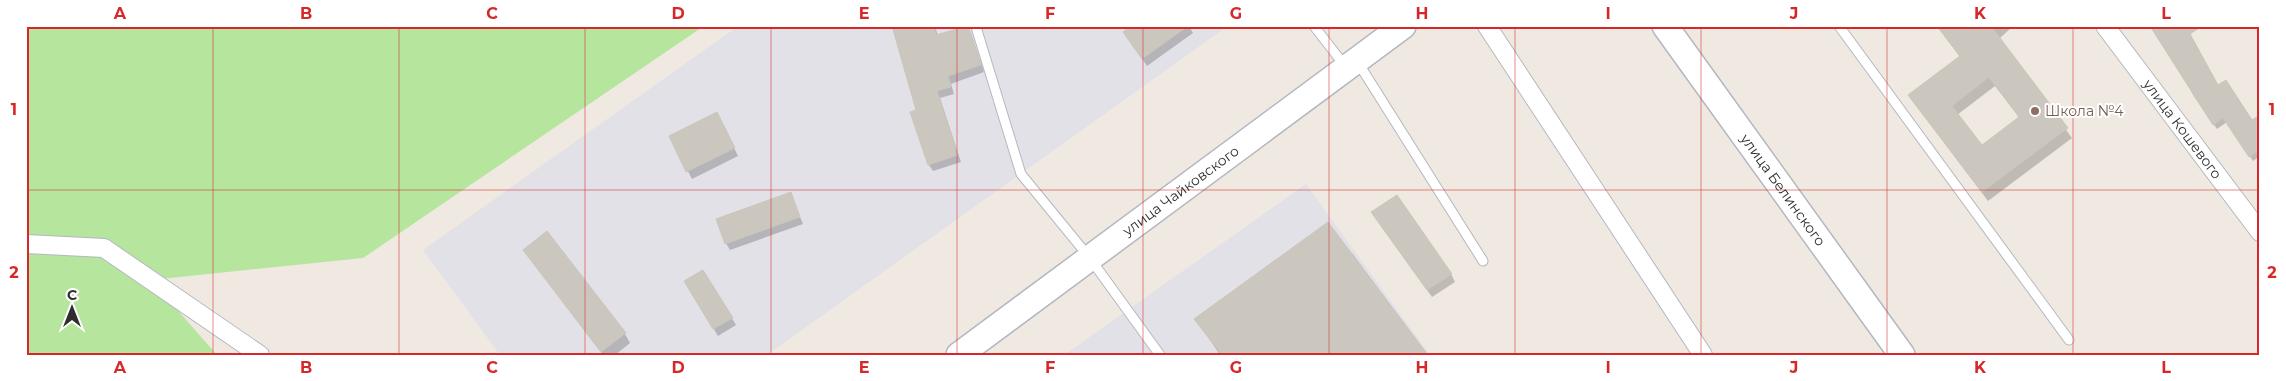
<svg xmlns="http://www.w3.org/2000/svg" width="2286" height="381" viewBox="0 0 2286 381" font-family="Montserrat,sans-serif">
  <style>
    .industrial { fill: #e3e1e8 }
    .green { fill: #b6e59e }
    .shadow { fill: #0003; fill-rule: evenodd }
    .building { fill: #cbc7bf; stroke: #cbc5ba; fill-rule: evenodd }
    .lines { fill: none; stroke-linecap: round; stroke-linejoin: round }
    .lane-casing { stroke: #b4b7c1; stroke-width: 11 }
    .street-casing { stroke: #b4b7c1; stroke-width: 20 }
    .secondary-casing { stroke: #b4b7c1; stroke-width: 28 }
    .lane { stroke: #fff; stroke-width: 9 }
    .street { stroke: #fff; stroke-width: 18 }
    .secondary { stroke: #fff; stroke-width: 25 }
    .grid { fill: none; stroke: #d62828; stroke-width: 1; stroke-opacity: 0.55 }
    .education-dot { fill: #8d6e63; stroke: #fff; stroke-width: 2 }
    .labels { text-anchor: middle; dominant-baseline: central; stroke-width: 4; stroke-linejoin: round; paint-order: stroke }
    .education-label { font-size: 14px; fill: #785e54; stroke: #fff; text-anchor: start }
    .street-label { font-size: 14px; fill: #2e2e2e; stroke: #fff }
    .neatline { fill: none; stroke: #d62828; stroke-width: 2 }
    .grid-label { font-size: 16px; text-anchor: middle; font-weight: bold; fill: #d62828 }
  </style>
  <rect width="100%" height="100%" fill="#efe9e1"/>
  <path class="industrial" d="M738,26h490l-461,329h-267l-77,-105z
    M1306,184l124,171h-366z"/>
  <path class="green" d="M26,26h678l-341,232 -212,22 66,75h-191z"/>
  <path class="shadow" d="M894,26h41l3,10 29,-10 4,7 13,39 -33,12 3,10 -14,4 21,64 -28,9 -4,-6 -12,-54z
    M1133,26h56l4,7 -46,33 -18,-27z
    M1937,26h76l-14,13 73,99 -84,63 -73,-97 45,-47zM1995,86l25,32 -39,29 -24,-32z
    M2186,26l32,61 33,35 9,-6v40l-7,5 -26,-39 -10,7 -22,-31 -19,-34z
    M721,121l17,35 -46,23 -22,-42z
    M790,193l13,31 -73,26 -4,-7z
    M1377,220l74,54 4,8 -23,15z
    M524,250l101,84 5,9 -15,12h-12z
    M1352,253l75,102h-207l-24,-36z
    M703,271l33,54 -18,11 -32,-54z"/>
  <path class="building" d="M892,26h42l2,9 32,-9 13,39 -33,11 3,11 -14,4 21,64 -30,10 -18,-53 6,-2z
    M1131,26h57l-46,33 -19,-27z
    M1937,26h54l77,102 -86,64 -74,-97 52,-39zM1989,77l30,40 -37,28 -30,-39z
    M2150,26h52l-12,8 28,51 8,-5 26,40 8,-5v35l-11,7 -26,-39 -10,7z
    M717,112l18,36 -49,24 -17,-36z
    M791,192l9,25 -75,27 -9,-25z
    M1397,195l55,79 -25,16 -56,-78z
    M1328,222l100,133h-206l-28,-36z
    M547,231l79,102 -25,19 -78,-102z
    M703,270l30,48 -20,11 -29,-48z"/>
  <g class="lines">
    <g class="lane-casing">
      <path id="lane" d="M1314,26l31,40
        M1839,26l230,314
        M976,27l45,147 68,83 71,98
        M1357,61l126,200"/>
    </g>
    <g class="street-casing">
      <g id="street">
        <path d="M1487,26l216,329"/>
        <path id="s1" d="M2105,26l155,206"/>
        <path d="M26,244l78,4 156,107"/>
      </g>
    </g>
    <g class="secondary-casing">
      <g id="secondary">
        <path id="s2" d="M1665,26l237,329"/>
        <path id="s3" d="M959,355l444,-329"/>
      </g>
    </g>
    <use href="#lane" class="lane"/>
    <use href="#street" class="street"/>
    <use href="#secondary" class="secondary"/>
  </g>
  <path class="grid" d="M213,26v329M399,26v329M585,26v329M771,26v329M957,26v329M1143,26v329M1329,26v329M1515,26v329M1701,26v329M1887,26v329M2073,26v329M26,190h2234"/>
  <circle class="education-dot" cx="2035" cy="111" r="5"/>
  <g class="labels">
    <g class="education-label">
      <text x="2045" y="111">Школа №4</text>
    </g>
    <g class="street-label">
      <text stroke="none"><textPath href="#s1" startOffset="129">улица Кошевого</textPath></text>
      <text stroke="none"><textPath href="#s3" startOffset="276">улица Чайковского</textPath></text>
      <text stroke="none"><textPath href="#s2" startOffset="202">улица Белинского</textPath></text>
    </g>
  </g>
  <rect width="2286" height="381" fill="none" stroke="#ffffff" stroke-width="55"/>
  <g transform="translate(72 308)" stroke="#ffffff" stroke-width="4" paint-order="stroke">
  <path d="M0-4L9 19L0 12L-9 19Z" fill="#2e2e2e"/>
  <text y="-8" font-size="14" font-weight="bold" text-anchor="middle" fill="#2e2e2e">С</text>
  </g>
  <rect x="28" y="28" width="2230" height="326" class="neatline"/>
  <g class="grid-label">
    <text x="120" y="19">A</text>
    <text x="306" y="19">B</text>
    <text x="492" y="19">C</text>
    <text x="678" y="19">D</text>
    <text x="864" y="19">E</text>
    <text x="1050" y="19">F</text>
    <text x="1236" y="19">G</text>
    <text x="1422" y="19">H</text>
    <text x="1608" y="19">I</text>
    <text x="1794" y="19">J</text>
    <text x="1980" y="19">K</text>
    <text x="2166" y="19">L</text>
    <text x="14" y="115">1</text>
    <text x="2272" y="115">1</text>
    <text x="14" y="278">2</text>
    <text x="2272" y="278">2</text>
    <text x="120" y="373">A</text>
    <text x="306" y="373">B</text>
    <text x="492" y="373">C</text>
    <text x="678" y="373">D</text>
    <text x="864" y="373">E</text>
    <text x="1050" y="373">F</text>
    <text x="1236" y="373">G</text>
    <text x="1422" y="373">H</text>
    <text x="1608" y="373">I</text>
    <text x="1794" y="373">J</text>
    <text x="1980" y="373">K</text>
    <text x="2166" y="373">L</text>
  </g>
</svg>
